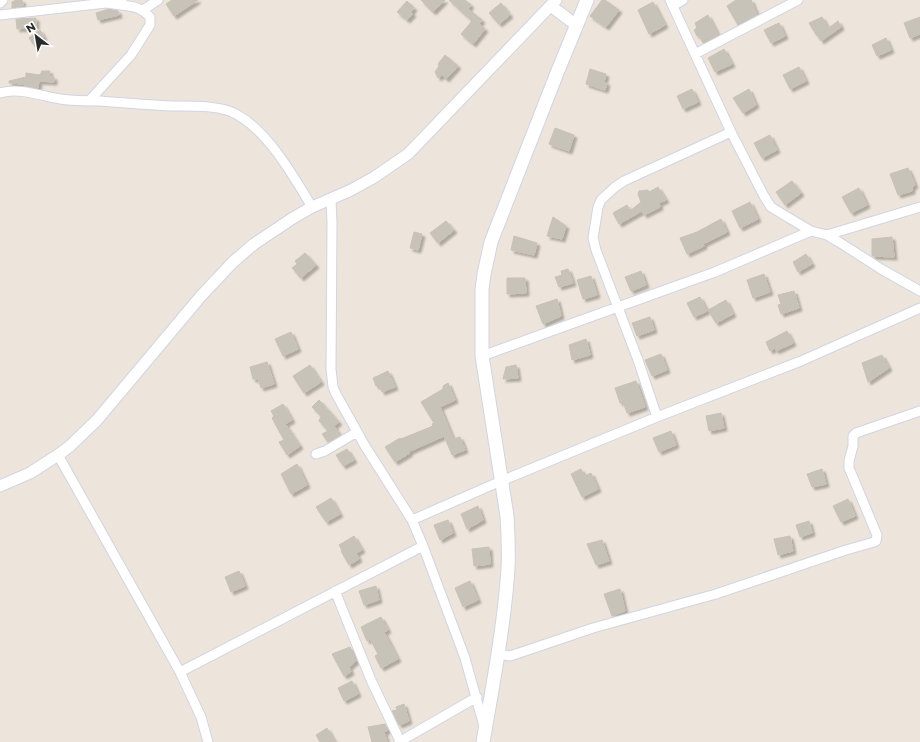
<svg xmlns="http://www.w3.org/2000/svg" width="920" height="742" viewBox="0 0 920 742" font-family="Montserrat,sans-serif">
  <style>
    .building { fill: #c8c3b9; stroke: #c9c1b4; filter: url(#shadow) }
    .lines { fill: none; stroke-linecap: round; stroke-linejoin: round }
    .minor-casing { stroke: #d0d4e4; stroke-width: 11 }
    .tertiary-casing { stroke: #d0d4e4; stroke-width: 13 }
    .secondary-casing { stroke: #d0d4e4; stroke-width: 15 }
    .minor { stroke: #fff; stroke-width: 9 }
    .tertiary { stroke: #fff; stroke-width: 11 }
    .secondary { stroke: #fff; stroke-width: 13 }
  </style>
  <defs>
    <filter id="shadow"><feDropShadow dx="3" dy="3" stdDeviation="1" flood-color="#0004"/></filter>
  </defs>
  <rect width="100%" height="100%" fill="#ede5db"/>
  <path class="building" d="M16,0h6l1,6 -11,2v-6z
    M172,0h26l-24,16 -8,-12z
    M421,0h24l-12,12z
    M449,0h16l6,5 -3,4 14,11 -3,4 6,5 -12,15 -12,-10 11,-13z
    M602,0h3l14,10 -13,17 -16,-11z
    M736,0h15l6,15 -19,10 -11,-19z
    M407,1l7,7 -3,4 2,2 -6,6 -10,-8z
    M653,2l12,23 -16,9 -11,-24z
    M501,3l9,12 -11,9 -10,-11z
    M109,9l9,2 1,4 -21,5 -2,-7z
    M708,15l10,20 -15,8 -4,-8 -2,1 -3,-6 3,-2 -2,-5z
    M822,17l6,11 -11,8 -8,-13z
    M920,17v17l-10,4 -6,-15z
    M36,18v9l-19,2 -1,-10z
    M838,21l3,6 -20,14 -3,-5z
    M779,23l6,13 -14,7 -7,-13z
    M40,30l4,7 -11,7 -4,-6z
    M886,38l5,12 -14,6 -5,-11z
    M724,49l8,15 -17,8 -7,-14z
    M445,55l13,11 -12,13 -4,-4 -4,3 -3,-6 4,-6 -1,-2z
    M799,67l7,14 -16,8 -7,-14z
    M590,69l16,5 -2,8 3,1 -2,7 -19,-6z
    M42,71h8l-1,5 5,1v5l-15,-1 -1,7 -13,-2v-2l-16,-1v-2l17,-4v-4l14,2z
    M692,89l6,13 -15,7 -6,-13z
    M749,89l7,16 -13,8 -10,-15z
    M555,128l19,7 -5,16 -20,-7z
    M770,135l7,15 -15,8 -8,-15z
    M908,168l7,17 -3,2v4l-14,4 -8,-21z
    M792,181l9,12 -16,12 -9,-13z
    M658,187l8,13 -7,3 1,4 -16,8 -2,-4 -23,13 -6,-11 14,-8 3,6 11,-9 -3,-8 1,-3 9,-1 1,2z
    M859,188l8,17 -16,8 -9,-16z
    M750,202l8,17 -18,9 -8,-17z
    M553,217l13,9 -4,13 -15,-3z
    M721,219l6,13 -24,12 1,2 -17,8 -7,-16 17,-6z
    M446,221l8,9 -16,13 -8,-10z
    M414,232l8,2 -4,16 -8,-2z
    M514,236l23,7 -3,12 -23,-5z
    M892,237l2,20 -22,-1v-17z
    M305,253l11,12 -15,13 -9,-10 5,-4 -2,-3z
    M806,254l6,10 -14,8 -5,-10z
    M568,269l5,14 -14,4 -4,-10 7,-2 -1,-4z
    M641,271l5,14 -15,6 -6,-14z
    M764,274l6,18 -17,6 -6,-18z
    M591,276l6,19 -14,4 -6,-19z
    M507,278h18l1,15 -19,1z
    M794,291l5,17 -18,6 -3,-9 3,-1 -3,-9z
    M700,297l7,14 -13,6 -7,-14z
    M557,299l4,17 -18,8 -7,-18z
    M726,300l7,14 -17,9 -8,-13z
    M650,317l4,13 -17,6 -5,-13z
    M787,331l6,12 -17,8 -1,-3 -5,3 -4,-9z
    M291,332l7,17 -15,7 -8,-17z
    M586,339l4,16 -18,5 -3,-15z
    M661,354l6,16 -15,6 -7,-16z
    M882,355l7,13 -21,14 -6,-19z
    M267,362l7,22 -13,4 -3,-9h-5l-3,-12z
    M310,365l11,17 -17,11 -11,-17z
    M516,365l2,13 -15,1 3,-12z
    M388,371l7,16 -13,5 -3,-7 -3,1 -3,-8z
    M636,381l9,26 -18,6 -4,-11 -3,1 -5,-15z
    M448,383l7,17 -15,7 13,32 7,-2 5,13 -13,5 -8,-19 -36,16 2,1 -15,9 -10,-15 15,-9 1,1 32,-13 -1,-2 2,-1 -13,-21 22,-13v-3z
    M319,400l20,22 -5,4 6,9 -12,7 -6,-8 6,-3 -9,-10 2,-5 -9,-9z
    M283,404l9,16 -7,4 15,22 -13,9 -8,-13 5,-2 -12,-22 2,-2 -3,-5z
    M721,413l3,15 -15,3 -3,-15z
    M671,431l5,14 -17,7 -6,-14z
    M347,449l7,11 -11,6 -7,-11z
    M297,464l10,21 -16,9 -10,-20z
    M581,469l3,7 7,-3 7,16 -16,8 -11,-23z
    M822,469l4,15 -14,3 -5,-13z
    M331,498l9,16 -14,8 -10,-15z
    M848,499l7,17 -14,6 -8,-16z
    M478,506l5,14 -16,9 -6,-15z
    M448,520l5,13 -13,7 -6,-15z
    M809,521l3,12 -12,4 -4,-12z
    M354,536l8,14 -6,3 3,6 -10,6 -8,-14 1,-1 -3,-5z
    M790,536l3,15 -15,4 -4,-16z
    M602,540l7,21 -13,4 -9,-21z
    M489,547l1,17 -16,2 -2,-17z
    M239,571l6,15 -14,6 -6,-15z
    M470,581l8,19 -15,7 -8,-19z
    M376,586l3,14 -15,5 -5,-14z
    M620,589l5,22 -13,5 -8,-22z
    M381,617l7,13 -4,2 14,27 -17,9 -6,-12 3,-2 -8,-15 -3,2 -6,-14z
    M350,647l6,14 -7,6 2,5 -7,4 -12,-22z
    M352,681l6,13 -14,7 -6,-13z
    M404,704l5,17 -10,4 -7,-14 5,-1 -1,-3z
    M385,724l3,6 -4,2 3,10h-15l-4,-15z
    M327,728l8,14h-15l-4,-7z"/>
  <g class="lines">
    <g class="minor-casing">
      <path id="minor" d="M670,0l61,132 33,64 7,11 13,8 27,16 16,4 12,7 42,27 39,22
        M0,3l3,-3
        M673,6l10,-6
        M143,10l15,-10
        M0,15l106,-12 15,2
        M695,54l103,-54
        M0,93c19,-6 41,3 60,6 13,2 27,2 40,2 24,2 48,4 73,5 18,0 47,-1 63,8 32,17 58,63 76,93
        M89,101l42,-46 19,-30v-8c-10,-10 -14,-10 -29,-12l1,-5
        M331,200l1,23 -1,146 2,18 3,7 29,52 47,74 11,26 42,112 19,68
        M827,235l93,-28
        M482,356l233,-84 96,-41
        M657,417l-19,-57 -42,-110 -3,-12 5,-31 3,-7 14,-13 9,-6 107,-49
        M316,454l9,-3 32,-19
        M58,455l122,217 21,45 7,25
        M412,520l89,-39 156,-64 144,-56 119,-53
        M335,591l36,89 29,61
        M498,654l12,2 18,-6 65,-22 123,-34 130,-44 28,-8 2,-1 1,-6 -28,-67v-7l4,-15v-10l3,-3 64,-22
        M180,672l243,-126
        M399,742l78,-45"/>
    </g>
    <g class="tertiary-casing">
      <path id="tertiary" d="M551,6l25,19
        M0,486l30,-13 28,-18 12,-9 27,-26 104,-124 32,-34 21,-18 39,-26 19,-11 37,-16 24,-13 35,-24 148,-154"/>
    </g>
    <g class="secondary-casing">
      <path id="secondary" d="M483,742c10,-58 21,-115 25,-173 1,-18 0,-35 -1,-53l-25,-160v-67l2,-15 7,-32 66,-169 30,-73"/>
    </g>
    <use href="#minor" class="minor"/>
    <use href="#tertiary" class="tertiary"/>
    <use href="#secondary" class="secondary"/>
  </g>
  <g transform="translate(36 36) rotate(329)" stroke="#ffffff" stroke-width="3" paint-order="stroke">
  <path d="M0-3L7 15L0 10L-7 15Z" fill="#2a2a2a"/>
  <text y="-6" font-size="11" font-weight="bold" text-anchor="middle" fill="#2a2a2a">N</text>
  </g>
</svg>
